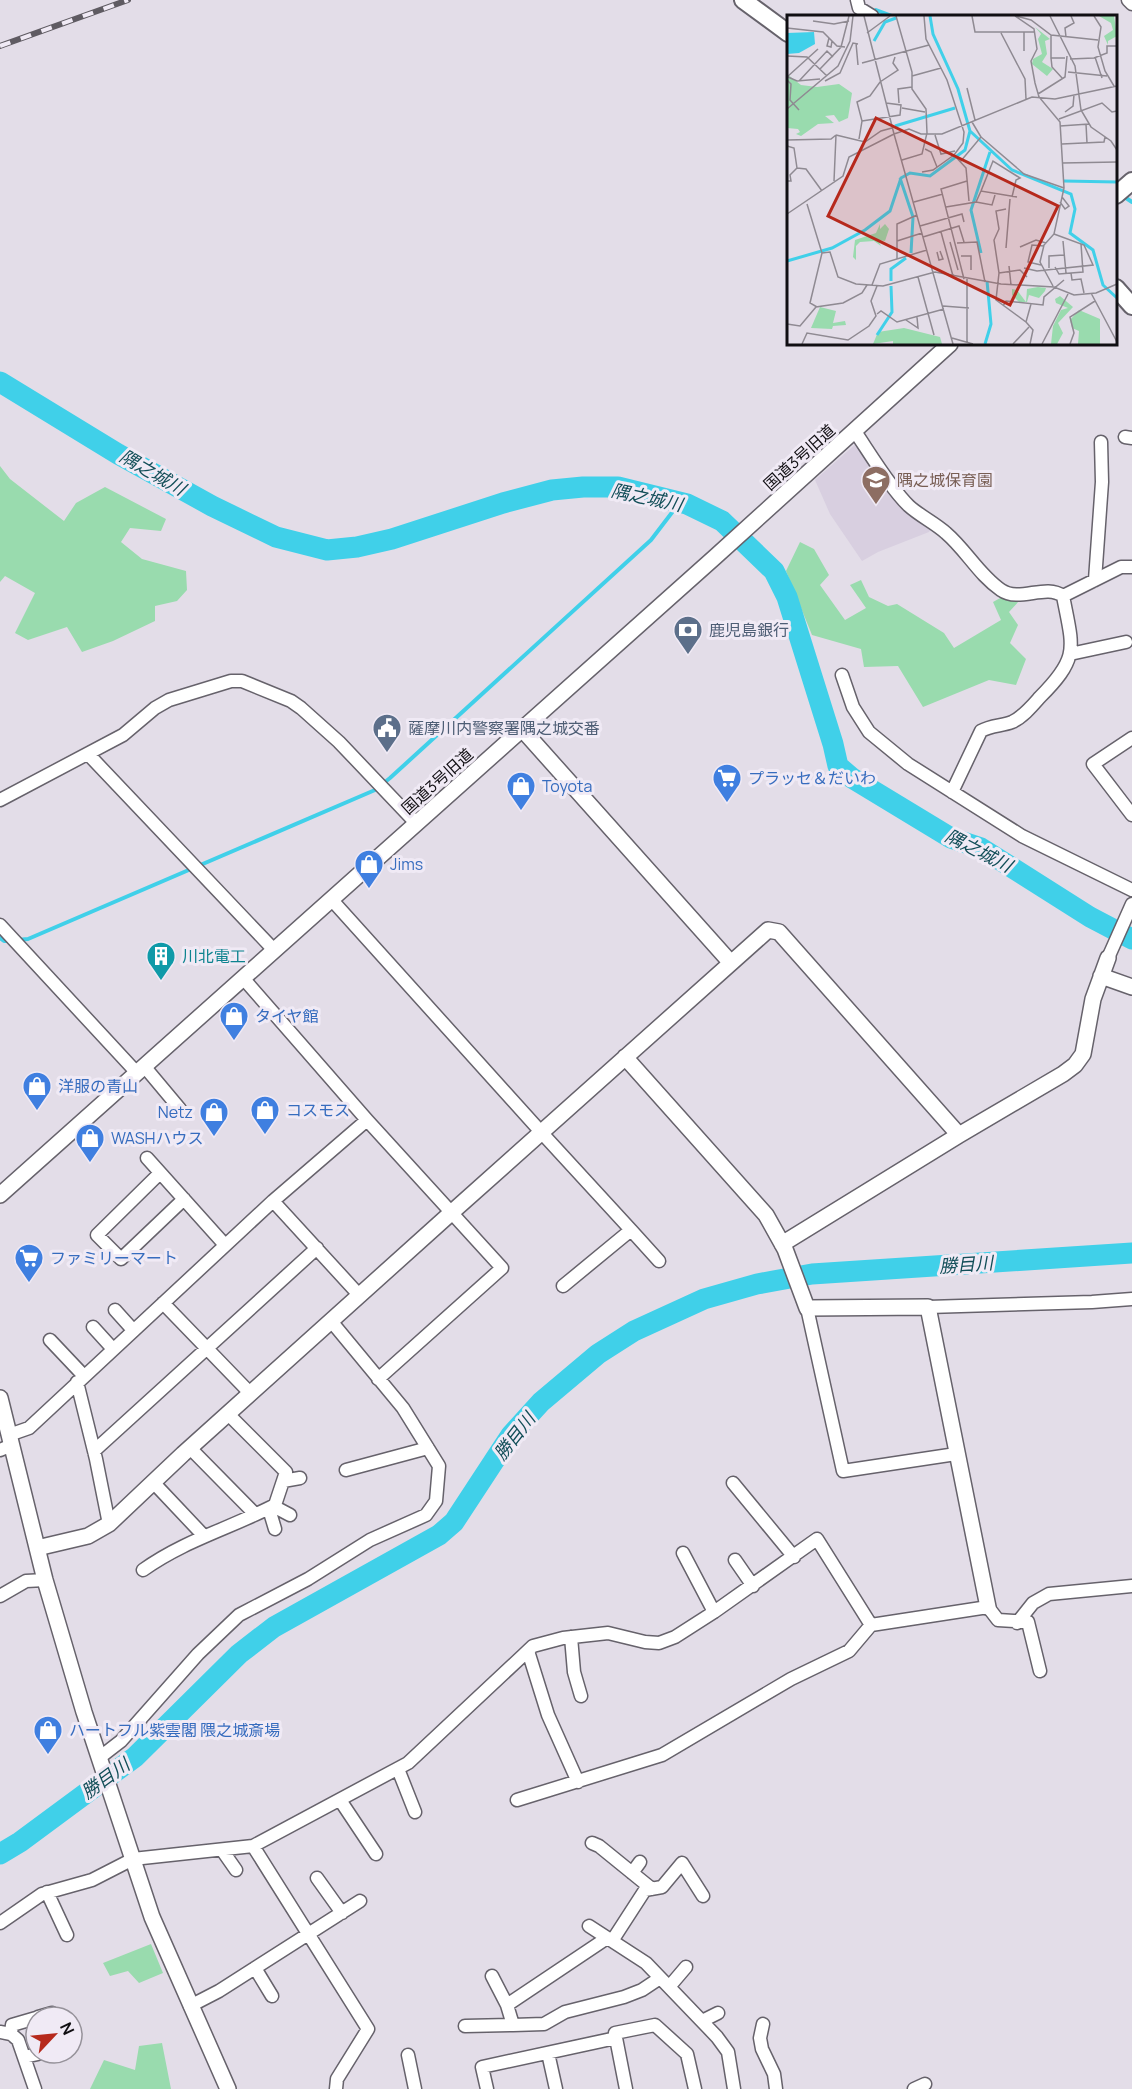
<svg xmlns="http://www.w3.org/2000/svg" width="1132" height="2089" viewBox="0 0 1132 2089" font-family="Manrope,'Noto Sans JP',sans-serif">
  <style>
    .built { fill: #d8cfe0 }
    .green { fill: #99dbae }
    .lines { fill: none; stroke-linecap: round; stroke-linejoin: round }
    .stream { stroke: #40d0e9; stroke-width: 4 }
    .river { stroke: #40d0e9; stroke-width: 21 }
    .minor-casing { stroke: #66626b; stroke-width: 15 }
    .tertiary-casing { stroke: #66626b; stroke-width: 18 }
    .secondary-casing { stroke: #66626b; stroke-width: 20 }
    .minor { stroke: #fff; stroke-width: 12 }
    .tertiary { stroke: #fff; stroke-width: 15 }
    .secondary { stroke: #fff; stroke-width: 16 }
    .rail-casing { stroke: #5f5b62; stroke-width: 6 }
    .rail { stroke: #f0eaf5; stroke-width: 4; stroke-dasharray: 11; stroke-linecap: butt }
    .labels { text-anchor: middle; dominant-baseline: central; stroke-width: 6; stroke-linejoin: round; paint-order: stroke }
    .street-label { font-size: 16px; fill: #100e12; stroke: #f0eaf5 }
    .education-label { font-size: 16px; fill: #785e54; stroke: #f0eaf5; text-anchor: start }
    .service-label { font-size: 16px; fill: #4e5e75; stroke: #f0eaf5; text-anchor: start }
    .shop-label { font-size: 16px; fill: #366cbe; stroke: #f0eaf5; text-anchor: start }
    .culture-label { font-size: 16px; fill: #0d838f; stroke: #f0eaf5; text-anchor: start }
    .water-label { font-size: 18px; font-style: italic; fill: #124e58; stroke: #f0eaf5 }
    .inset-river { fill: none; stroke: #40d0e9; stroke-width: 3 }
    .inset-road { fill: none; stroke: #8f8a92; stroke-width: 1.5 }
    .view { fill: #b6291c; fill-opacity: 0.15; stroke: #b6291c; stroke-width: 3 }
    .inset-edge { fill: none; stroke: #100e12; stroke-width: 3 }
  </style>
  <rect width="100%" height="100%" fill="#e3dde8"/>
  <path class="built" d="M858,442l47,67 26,20 -2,3 -51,20 -16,9 -32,-47 -15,-34z"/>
  <path class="green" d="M0,466l10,13 54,42 12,-18 29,-16 61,32 -5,12 -31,-3 -9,14 21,17 44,12 1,19 -10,11 -22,5v15l-42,20 -31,11 -15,-25 -39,13 -13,-7 20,-40 -30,-17 -5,6z
    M800,542l14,7 15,26 -9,10 25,35 21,-12 -16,-23 11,-5 8,17 19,9 9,-2 47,29 10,15 47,-28 -8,-18 9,-5 9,4 9,-1 -11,12 9,13 -8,18 16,16 -10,26 -27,-5 -66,27 -25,-41 -34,1 -3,-18 -49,-14 -26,-64z
    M151,1944l12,29 -24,10 -11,-12 -18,5 -7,-13z
    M162,2043l9,46h-81l14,-29 31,10 4,-24z"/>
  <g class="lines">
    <path class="stream" d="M876,10l16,6
      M1123,196l9,6
      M0,938l4,3h6
      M17,940l11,-1 347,-149 15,-12 261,-238 29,-38"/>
    <path class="river" d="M0,382l118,72 94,52 64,31 51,13 30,-3 35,-8 111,-36 49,-13 31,-3h35l69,17 35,17 52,50 13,26 46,147 5,22 14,12 99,60 30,10 109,69 42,22
      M0,1854l20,-12 115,-85 104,-103 35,-27 165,-92 15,-13 57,-87 30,-33 57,-48 36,-23 70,-32 53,-15 55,-10 320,-21"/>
    <g class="minor-casing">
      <path id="minor" d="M857,0l2,8 13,8
        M1128,0l4,4
        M854,430c15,22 37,59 55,76 11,10 26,17 37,27 20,17 33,42 55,57 19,13 44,-7 62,6l58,-29h11
        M1125,437l7,1
        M1095,580l7,-98 -1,-40
        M1070,654l56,-12
        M842,675l11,32 16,25 39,32 114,72 110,54
        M1132,738l-39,26 39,51
        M88,754l186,196
        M952,792l29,-61c10,-6 21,-5 31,-9 11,-5 20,-16 28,-25 40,-40 33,-49 23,-101
        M0,800l123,-65 32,-27 14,-8 62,-19h11l49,20 10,7 38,34 78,82
        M331,899l210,233 90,98 -68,56
        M0,925l137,148
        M1108,958l24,-54
        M243,978l124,142 135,148 -124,111
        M144,1066l36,43
        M147,1158l78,87
        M160,1173l-63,62 24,24 63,-60
        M273,1201l87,95
        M631,1230l28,31
        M163,1303l88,91
        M928,1307l164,-5 40,-3
        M807,1308l36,163 113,-17
        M115,1310l18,20
        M93,1327l20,22
        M50,1340l34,36
        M77,1382l19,77 13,65
        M9,1435l20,-7 244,-227 94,-81
        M190,1448l65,66
        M0,1450l12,-5
        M94,1451l223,-203
        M346,1470l82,-22
        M283,1481l17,-3
        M153,1482l50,53
        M733,1483l61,74
        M273,1506l17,9
        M269,1509l6,20
        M683,1553l31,59
        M735,1560l18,26
        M143,1570c42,-30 88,-42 132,-65l11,-33 -58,-58
        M0,1596l26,-15 19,-1
        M1017,1623l16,-20 16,-9 83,-8
        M571,1637l3,35 7,24
        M528,1651l20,64 30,67
        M99,1758l22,-17 77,-87 41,-39 69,-36 62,-39 56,-25 10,-14 3,-35 -36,-58 -72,-87
        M398,1769l17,43
        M340,1800l36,54
        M517,1800l145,-45 129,-76 58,-28 22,-26 117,-18 10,13 30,2 12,49
        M592,1843l7,3 53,43
        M253,1846l115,183 -31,50 -1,10
        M222,1850l14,20
        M632,1873l8,-11
        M317,1878l25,35
        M47,1892l20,43
        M0,1923l42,-29 50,-14 41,-21 120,-13 155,-83 125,-117 30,-8 45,-5 37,9 14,1 16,-6 39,-25 103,-73 54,86
        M589,1926l57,37 71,74 11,15 6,37
        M612,1941l33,-51 17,-3 20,-24 21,33
        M255,1968l17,28
        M492,1976l15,29 100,-67
        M669,1987l17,-20
        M190,2006l29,-15 141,-90
        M38,2017l14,-4
        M702,2021l16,-8
        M763,2024l-3,14 2,11 12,25 2,15
        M513,2025l31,-1 21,-12 59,-15 18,-7 18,-12
        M465,2026l48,-1 -6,-20
        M0,2032l11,2 7,6 17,49
        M11,2034l1,-9 24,-7
        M616,2038l10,51
        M548,2053l8,36
        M408,2055l7,34
        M24,2057l14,-3
        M487,2089l-5,-22 134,-29 -1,-5 40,-8 32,29 8,35
        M914,2089l11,-5"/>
    </g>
    <g class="tertiary-casing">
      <path id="tertiary" d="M522,729l209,234
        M1101,976l31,11
        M625,1057l141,158 19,34 22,59 121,-1 60,300
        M0,1195l715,-638 235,-213
        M782,1244l177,-109 104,-61 12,-9 8,-11 10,-55 15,-41
        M0,1398l45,182 39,132 68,205 76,172
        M37,1548l51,-12 21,-12 74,-70 268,-241 317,-283 11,2 180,203"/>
    </g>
    <g class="secondary-casing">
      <path id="secondary" d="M743,0l45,33
        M1116,195l16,-14
        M1116,288l16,18"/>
    </g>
    <use href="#minor" class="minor"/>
    <use href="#tertiary" class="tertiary"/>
    <use href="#secondary" class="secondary"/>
    <g class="rail-casing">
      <path id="rail" d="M0,46l128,-46"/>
    </g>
    <use href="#rail" class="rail"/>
  </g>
  <defs>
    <g id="school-pin" transform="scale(1.5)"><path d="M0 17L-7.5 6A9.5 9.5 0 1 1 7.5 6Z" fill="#8d6e63" stroke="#f0eaf5"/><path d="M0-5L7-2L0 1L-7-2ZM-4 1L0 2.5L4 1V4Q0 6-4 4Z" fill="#fff"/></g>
    <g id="bank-pin" transform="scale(1.5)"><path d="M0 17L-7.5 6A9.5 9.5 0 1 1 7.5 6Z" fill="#5c6f8a" stroke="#f0eaf5"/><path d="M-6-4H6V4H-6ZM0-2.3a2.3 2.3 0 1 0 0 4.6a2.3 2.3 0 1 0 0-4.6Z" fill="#fff"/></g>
    <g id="civic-pin" transform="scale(1.5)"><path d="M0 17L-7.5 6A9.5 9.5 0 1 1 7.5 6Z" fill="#5c6f8a" stroke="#f0eaf5"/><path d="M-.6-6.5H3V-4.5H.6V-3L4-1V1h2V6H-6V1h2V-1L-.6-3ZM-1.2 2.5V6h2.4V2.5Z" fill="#fff"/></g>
    <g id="supermarket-pin" transform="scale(1.5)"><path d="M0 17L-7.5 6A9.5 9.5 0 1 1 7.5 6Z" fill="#3f7fe0" stroke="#f0eaf5"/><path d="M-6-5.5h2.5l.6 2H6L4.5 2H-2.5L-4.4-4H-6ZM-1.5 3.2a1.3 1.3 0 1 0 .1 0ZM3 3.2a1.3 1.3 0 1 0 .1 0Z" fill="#fff"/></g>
    <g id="shop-pin" transform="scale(1.5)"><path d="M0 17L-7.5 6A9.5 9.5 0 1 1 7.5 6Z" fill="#3f7fe0" stroke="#f0eaf5"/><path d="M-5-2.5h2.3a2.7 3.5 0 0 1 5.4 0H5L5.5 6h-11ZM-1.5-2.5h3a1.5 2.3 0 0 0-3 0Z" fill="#fff"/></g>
    <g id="building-pin" transform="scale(1.5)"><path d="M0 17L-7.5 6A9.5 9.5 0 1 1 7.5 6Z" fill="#0f9aa8" stroke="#f0eaf5"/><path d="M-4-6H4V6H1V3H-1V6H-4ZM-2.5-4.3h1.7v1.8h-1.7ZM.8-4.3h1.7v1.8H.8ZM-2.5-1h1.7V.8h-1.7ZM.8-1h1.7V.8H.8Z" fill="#fff"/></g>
  </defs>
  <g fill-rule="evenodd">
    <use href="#school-pin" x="876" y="480"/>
    <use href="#bank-pin" x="688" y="630"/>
    <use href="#civic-pin" x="387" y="728"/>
    <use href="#supermarket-pin" x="727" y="778"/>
    <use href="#shop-pin" x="521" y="786"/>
    <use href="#shop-pin" x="369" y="864"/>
    <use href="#building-pin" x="161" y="956"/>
    <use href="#shop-pin" x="234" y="1016"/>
    <use href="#shop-pin" x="37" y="1086"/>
    <use href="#shop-pin" x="265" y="1110"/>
    <use href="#shop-pin" x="214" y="1112"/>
    <use href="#shop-pin" x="90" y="1138"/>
    <use href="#supermarket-pin" x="29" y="1258"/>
    <use href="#shop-pin" x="48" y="1730"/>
  </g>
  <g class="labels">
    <g class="street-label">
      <text transform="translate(799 457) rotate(-42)">国道3号旧道</text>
      <text transform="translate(437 781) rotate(-42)">国道3号旧道</text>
    </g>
    <g class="education-label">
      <text x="897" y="480">隅之城保育園</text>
    </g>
    <g class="service-label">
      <text x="709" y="630">鹿児島銀行</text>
      <text x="408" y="728">薩摩川内警察署隅之城交番</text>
    </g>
    <g class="shop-label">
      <text x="748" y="778">プラッセ＆だいわ</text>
      <text x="542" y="786">Toyota</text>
      <text x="390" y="864">Jims</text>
      <text x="255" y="1016">タイヤ館</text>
      <text x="58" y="1086">洋服の青山</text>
      <text x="286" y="1110">コスモス</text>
      <text x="193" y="1112" text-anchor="end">Netz</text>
      <text x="111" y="1138">WASHハウス</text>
      <text x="50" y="1258">ファミリーマート</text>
      <text x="69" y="1730">ハートフル紫雲閣 隈之城斎場</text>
    </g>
    <g class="culture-label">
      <text x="182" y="956">川北電工</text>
    </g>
    <g class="water-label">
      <text transform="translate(153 472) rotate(30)">隅之城川</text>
      <text transform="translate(647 497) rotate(12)">隅之城川</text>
      <text transform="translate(979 850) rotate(27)">隅之城川</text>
      <text transform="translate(966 1264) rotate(-4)">勝目川</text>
      <text transform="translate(514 1436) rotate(-52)">勝目川</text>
      <text transform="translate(105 1778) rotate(-36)">勝目川</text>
    </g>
  </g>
  <g transform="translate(787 15)">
    <rect width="330" height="330" fill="#e3dde8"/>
    <path d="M312,1h15l3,20 -9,5v4l-4,-9 9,-6 -2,-7zM248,12l15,12 -5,2 2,13 -5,8 11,7 -6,7 -15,-12 1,-5 9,-5 -4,-15 3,-5zM0,59l14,11 16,2 22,-3 13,9 -4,25 -9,4 -5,-7 -9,1 9,7 -16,1 -17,12 -5,-2 4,-2 -2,-3 -11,-1zM93,209v5l5,-5 4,5 -4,12 -7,-1 3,6 -7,-5 -14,1 -4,4v14l-3,-3 2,-17 21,-7zM251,272l8,1 -1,3 -6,7 -10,-3 -2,7h-8l-7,-7v-6l5,1 9,12 1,-13zM273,281l13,11 -15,16 5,10 -6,11h-6l2,-18 8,-16 7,-2 -12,-5 -1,-4zM33,292l16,4 -3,12 12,-2 1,4 -13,1 -1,3 -21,-1zM292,295l21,9v25h-22l1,-13 -7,-3 -2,-8zM117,313l36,9 2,7h-49v-3l-20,3 5,-12z" fill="#99dbae"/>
    <path d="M27,17l1,12 -16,9 -12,1v-21z" fill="#40d0e9"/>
    <path class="inset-river" d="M87,26l11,-19 11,-4M108,111l60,-18M183,116l42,39 59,24 4,15 -5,24 23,17 10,35 14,13M113,163l13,39 -2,36M277,166l53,1M194,238l-10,-43 19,-58M0,246l45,-13 33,-18 25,-19 11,-33 9,-5 20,3 35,-26 5,-19 -12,-42 -25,-55 -3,-18M104,266v-12l15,-11M90,320l15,-23 -1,-26M198,329l6,-20 -4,-43"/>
    <path class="inset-road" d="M77,1l30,118M109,1l16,56v17l14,20 1,24 -5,21 -20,6M137,1l2,23 21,41 17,52 -1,11 -9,12 12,13 3,33M185,1l3,16h59M228,1l19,13 3,20 -6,12 4,22 4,14 21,25 4,66 -10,46 -10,11 -4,17 13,24M229,1l15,4 20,15 47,5M263,1l25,50 6,44 10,17 20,14 6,9M307,1l7,11 -3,20 7,24 9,15M26,6l21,3 15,-3M0,13l36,4 14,14 8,1M80,18l23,-17M214,18l24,46 1,20M264,20v23h14M279,22l-1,-9 9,-5 -3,-7M42,23l-2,8 4,1 1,-6M69,28l2,22M237,36v-19M0,41l20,1 20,19M308,42l7,21M264,43l1,9 11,12M283,44l24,-1 13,-5v-7h10M75,48l67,-18M33,54l21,-22 8,-31M281,57l39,4M125,61l29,-8M0,62l31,-28M1,62l9,4 23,-2M0,65l4,4 -1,16 9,10M12,66l28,-30 6,6M38,66l15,-8 13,-30 5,1M180,73l8,32M251,79l27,-17 2,-21M112,88l-1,-14 14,-2M115,93l23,4M0,94l51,-43 12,-25 3,-25M278,97l8,-6 1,-11M272,104l43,-16 10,9 5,-1M75,106l38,-6 1,-10 -15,-2M299,109l1,19M273,111l29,-2M107,119l59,210M49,120l29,7 16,-11 11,-3M148,120l6,19 14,-3M194,122l43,37 40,14M72,124l3,-18 -5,-19 13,-6 10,-14 18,-12 -5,-7 2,-6M0,125l44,-1 5,-4M275,129l42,-2 1,-5M0,131l7,2 3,20M138,134l6,3 6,15M173,147l21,-25 -9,-15M275,148l55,-1M10,153l9,1 16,22M135,157l11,-2 21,-15M0,166h4l-1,-6 7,-7M47,166l2,-46M194,176l12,-30 27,17 -4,2 -4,17M127,187l29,-8M189,187l16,3 3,-10M273,187l5,7 4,-3 -7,-9M20,189l15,49 -12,50 7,4M159,192l30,-5 5,-11 36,6M219,194l-10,2 3,18 -5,11 5,33 -3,27 30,22 5,-18M0,199l56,-38 6,-19 45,-23 15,-5 12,5h21l90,-37 23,2 62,-13M133,211l42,-12 2,8M154,217l12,44M136,222l36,-11 5,16M110,226l25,-8M276,226l3,32M163,227l8,28M170,228l20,-1 8,40M233,232l16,-7 10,3M219,233l4,-49M150,237l2,8 4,-1 -3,-8M35,238l8,-1 8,25 18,7 27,2 52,-14 66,12 53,3 20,8 22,-2 21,-9M174,241h10v14M110,244v-35l20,-9M254,250l-13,-3 4,-17 12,1M222,251l2,19M268,252l4,7 24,-2 -2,-28M237,253l13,3 56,-6 -9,-20 -30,-11M262,253v-12l15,-1M212,258l21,-3 7,7M284,258l1,7 9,-1 3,14M131,262l16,58M177,264l-23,-90 26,-8M85,270l8,-21 47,-14M304,278l26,49M156,291l26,2M216,291l3,-5 37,4 1,-8 20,-17M90,299l4,-3 16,11 47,-13M119,305l12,8 -1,-11M239,307l7,8 -3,14M0,309l13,2 16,-19 27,-4 19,-10 5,-8M165,323l21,6M180,327v-63M15,329l5,-11 41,7 21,-14 7,-10 -5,-15 6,-15M226,329l16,-17M255,329l26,-50M283,329l4,-11 -4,-16 25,-16"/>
    <path class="view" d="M89,103l182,88 -48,99 -182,-89z"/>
    <rect width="330" height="330" class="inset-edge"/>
  </g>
  <g transform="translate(54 2035) rotate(64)"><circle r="28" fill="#f0eaf5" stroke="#96929a" stroke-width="1.5"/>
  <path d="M0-4.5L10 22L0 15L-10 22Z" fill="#b6291c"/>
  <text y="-9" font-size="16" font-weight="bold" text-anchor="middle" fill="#100e12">N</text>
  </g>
</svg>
